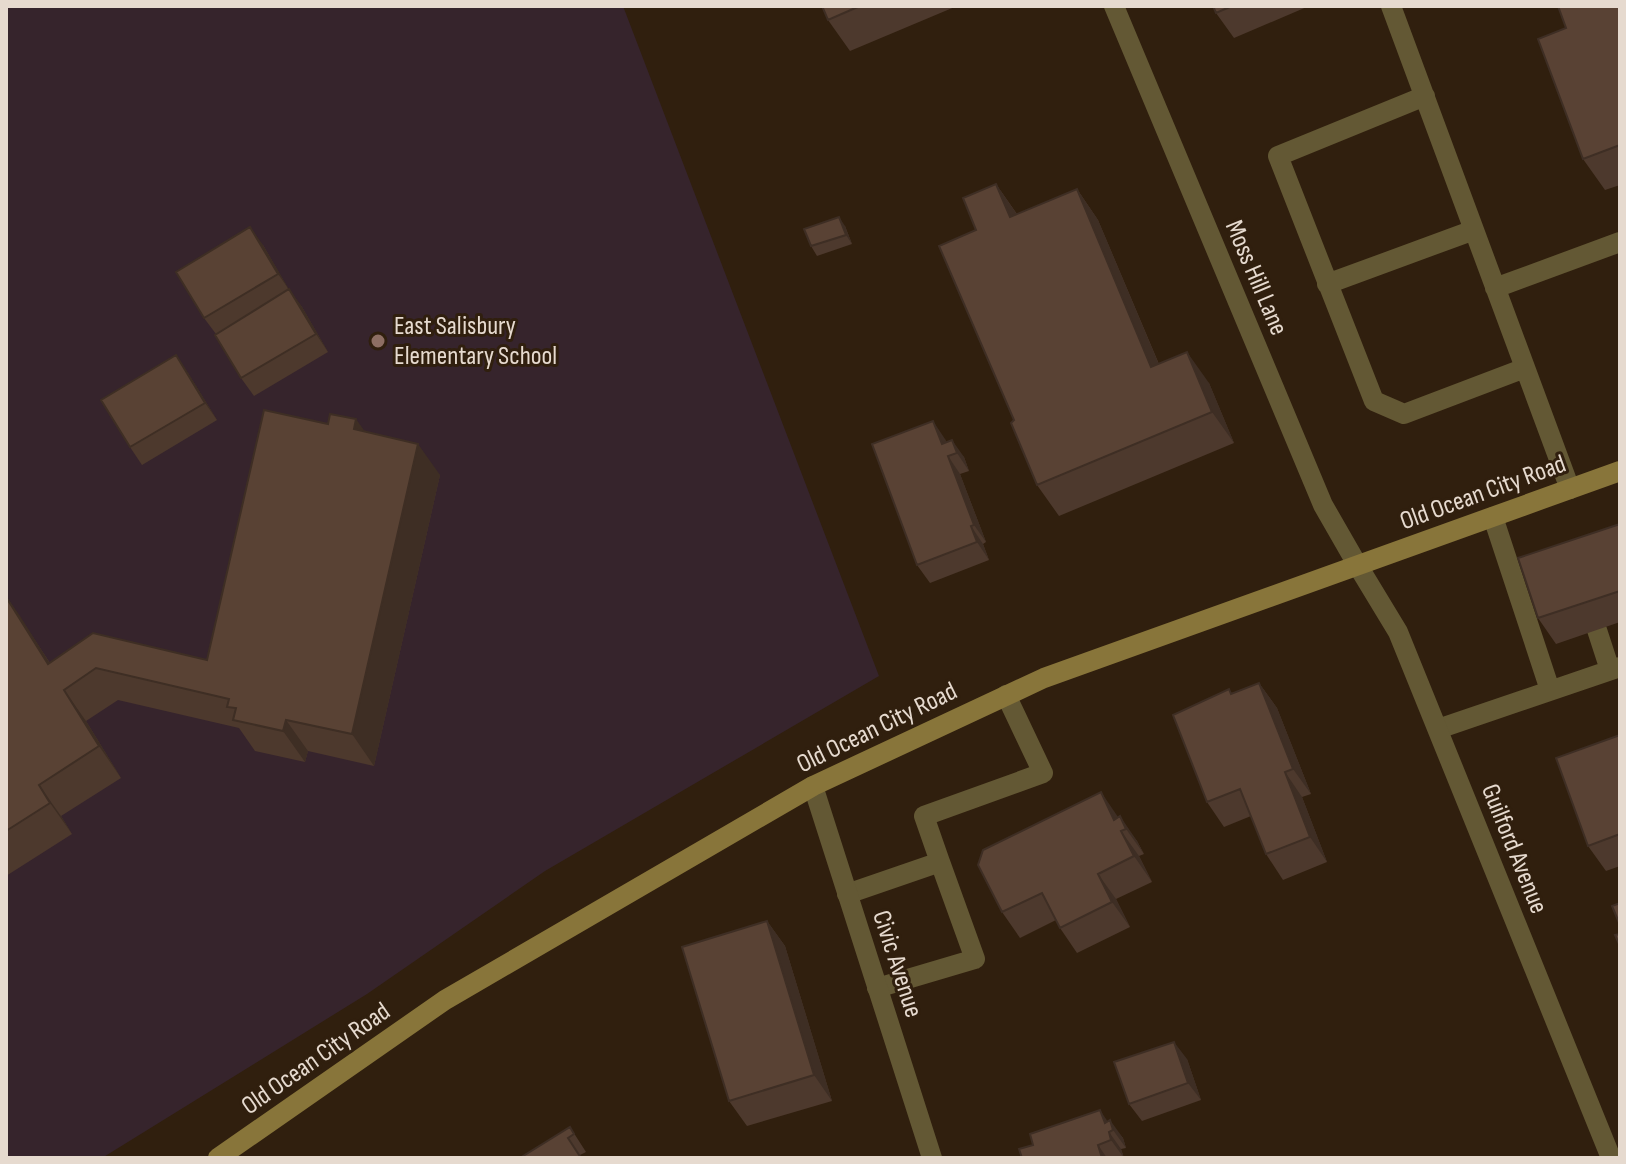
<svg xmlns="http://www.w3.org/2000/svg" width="1626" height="1164" viewBox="0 0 1626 1164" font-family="'Sofia Sans Condensed',sans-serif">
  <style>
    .education { fill: #36242c }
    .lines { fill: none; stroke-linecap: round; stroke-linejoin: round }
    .service { stroke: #635834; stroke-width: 20 }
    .minor { stroke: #635834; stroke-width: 20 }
    .tertiary { stroke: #635834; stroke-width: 20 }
    .secondary { stroke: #88753a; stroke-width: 20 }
    .wall { fill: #4d392d }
    .shaded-wall { fill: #3e2e24 }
    .building { fill: #594234; stroke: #3e2e24; stroke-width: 2 }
    .education-dot { fill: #8d6e63; stroke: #301f0e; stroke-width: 3 }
    .labels { text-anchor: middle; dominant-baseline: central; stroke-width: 6; stroke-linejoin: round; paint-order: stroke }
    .street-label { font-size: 26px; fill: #e6dacf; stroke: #301f0e }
    .poi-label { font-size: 26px; fill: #e6dacf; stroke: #301f0e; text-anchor: start }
  </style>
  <rect width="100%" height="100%" fill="#301f0e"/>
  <path class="education" d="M6,6h617l256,670 -334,195 -178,123 -265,164h-96z"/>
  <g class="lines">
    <path class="service" d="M1391,6l179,483
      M1425,96l-147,60 96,245 30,13 121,-46
      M1327,284l147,-54
      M1495,288l125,-46
      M1493,517l57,173
      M1597,630l13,40
      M1438,729l182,-62
      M940,862l-16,-46 119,-43 -37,-78
      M847,894l93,-32 35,97 -98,29"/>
    <path class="minor" d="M1358,566l40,66 213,526"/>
    <path class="tertiary" d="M1114,6l209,499 35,61
      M813,786l119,372"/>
    <path class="secondary" d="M218,1158l227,-158 368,-214 231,-108 576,-207"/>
  </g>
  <path class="wall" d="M822,6h135l-107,45 -22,-31z
    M1213,6h96l-75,32 -18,-25z
    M1620,6v179l-15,5 -22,-31 -17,-131z
    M996,184l21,30 60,-25 21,31 61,144 50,19 25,60 -175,73 -22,-31 -23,-65 -38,-190z
    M845,226l7,18 -35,12 -6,-10z
    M263,245l26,45 13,17 26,45 -74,44 -13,-18 -25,-44 -12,-16z
    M188,373l29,47 -75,45 -12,-18z
    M364,431l76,44 -66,291 -66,-15 -3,11 -50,-11 -16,-23 -121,-28 -32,21 35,57 -60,38 11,18 -66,42v-280l44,67 157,-3z
    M945,439l1,3 18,15 5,14 -9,3 26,68 -3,2 6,16 -59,23 -13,-18z
    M1620,524v98l-64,22 -18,-26z
    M1259,683l18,25 34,86 -9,3 25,65 -44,18 -17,-26 -15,-38 -27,11 -17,-25 25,-109z
    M1620,735v131l-14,5 -18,-25z
    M1118,817l19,24 7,13 -5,2 13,26 -36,17 14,28 -53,26 -17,-25 -4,-8 -36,18 -18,-26z
    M767,921l18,25 47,155 -85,25 -18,-25z
    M1187,1059l14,41 -59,21 -13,-17z
    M1108,1121l15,17 3,10 -5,1 3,9h-102z
    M570,1127l16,25 -6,3 -60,3z"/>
  <path class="shaded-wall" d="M996,184l22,32 -8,1z
    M1077,189l21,31 75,178 -22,-31z
    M839,217l6,9 7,18 -6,-9z
    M250,227l13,18 27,46 -12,-17z
    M289,289l13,18 26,45 -12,-18z
    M1187,352l22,31 25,60 -22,-31z
    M176,355l12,18 29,47 -12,-17z
    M356,419l22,31 -24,-21z
    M933,421l12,18 7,16 -10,-11z
    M952,440l12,17 5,14 -12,-18z
    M418,444l22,31 -66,291 -22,-32z
    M948,456l12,18 26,68 -12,-17z
    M971,526l12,18 6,16 -12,-18z
    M6,596l14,20 46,73 -18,-25z
    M1259,683l18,25 34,86 -18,-25z
    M64,690l22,31 35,57 -22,-32z
    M286,720l22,31 -3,11 -22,-31z
    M1285,772l17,25 25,65 -17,-25z
    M39,785l22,31 11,18 -22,-31z
    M1101,792l17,25 -4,3z
    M1120,816l17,25 7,13 -18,-25z
    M1121,831l18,25 13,26 -18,-26z
    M1098,874l18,25 14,28 -18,-25z
    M767,921l18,25 47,155 -18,-26z
    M1174,1042l13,17 14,41 -13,-17z
    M1100,1110l12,18 -2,-8 13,18 3,10 -13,-18 -8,-7z
    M1109,1132l12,17 3,9 -13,-18z
    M1098,1145l9,13h-5z"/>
  <path class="building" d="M822,6h38l-32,14z
    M1213,6h19l-16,7z
    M1558,6h62v139l-37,14 -45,-120 28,-11z
    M996,184l14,33 67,-28 74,178 36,-15 25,60 -175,73 -26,-62 3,-3 -75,-174 37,-16 -13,-32z
    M839,217l7,18 -35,11 -7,-17z
    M250,227l28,47 -74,44 -28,-46z
    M289,289l27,45 -75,44 -26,-43z
    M176,355l29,48 -75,44 -29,-47z
    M264,410l64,14 2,-10 26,5 -2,10 64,15 -66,290 -66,-14 -3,11 -50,-11 3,-12 -9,-1 2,-8 -133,-31 -32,22 35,56 -60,39 11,18 -44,28v-234l42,67 45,-31 114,27z
    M933,421l9,23 10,-4 5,13 -9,3 26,69 -3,1 6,16 -60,23 -45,-121z
    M1620,524v67l-82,27 -20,-60z
    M1259,683l34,86 -8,3 25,65 -44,17 -26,-65 -33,13 -34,-87 56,-26 2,5z
    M1620,735v99l-32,12 -32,-88z
    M1101,792l13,28 6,-4 6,13 -5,2 13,25 -36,18 14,28 -52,26 -18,-35 -40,19 -24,-47 5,-15z
    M1620,903v22l-8,-19z
    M767,921l47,154 -85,26 -47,-154z
    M1620,934v12l-5,-11z
    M1174,1042l14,41 -59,21 -15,-42z
    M1100,1110l5,13 5,-3 3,10 -4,2 2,8 -13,5 4,13h-80l-3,-9 14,-4 -3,-11z
    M570,1127l4,7 -6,4 13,20h-61z"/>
  <circle class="education-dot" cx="378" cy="341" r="8"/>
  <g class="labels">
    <g class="street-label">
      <text transform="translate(1256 278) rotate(67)">Moss Hill Lane</text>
      <text transform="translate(1483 493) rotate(-20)">Old Ocean City Road</text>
      <text transform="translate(877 728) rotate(-26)">Old Ocean City Road</text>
      <text transform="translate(1514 849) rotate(68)">Guilford Avenue</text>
      <text transform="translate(897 964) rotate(72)">Civic Avenue</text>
      <text transform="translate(316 1059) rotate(-35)">Old Ocean City Road</text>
    </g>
    <g class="poi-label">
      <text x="394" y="326">East Salisbury<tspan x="394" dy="30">Elementary School</tspan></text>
    </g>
  </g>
  <rect width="1626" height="1164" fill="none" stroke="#e6dacf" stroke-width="16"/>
</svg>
